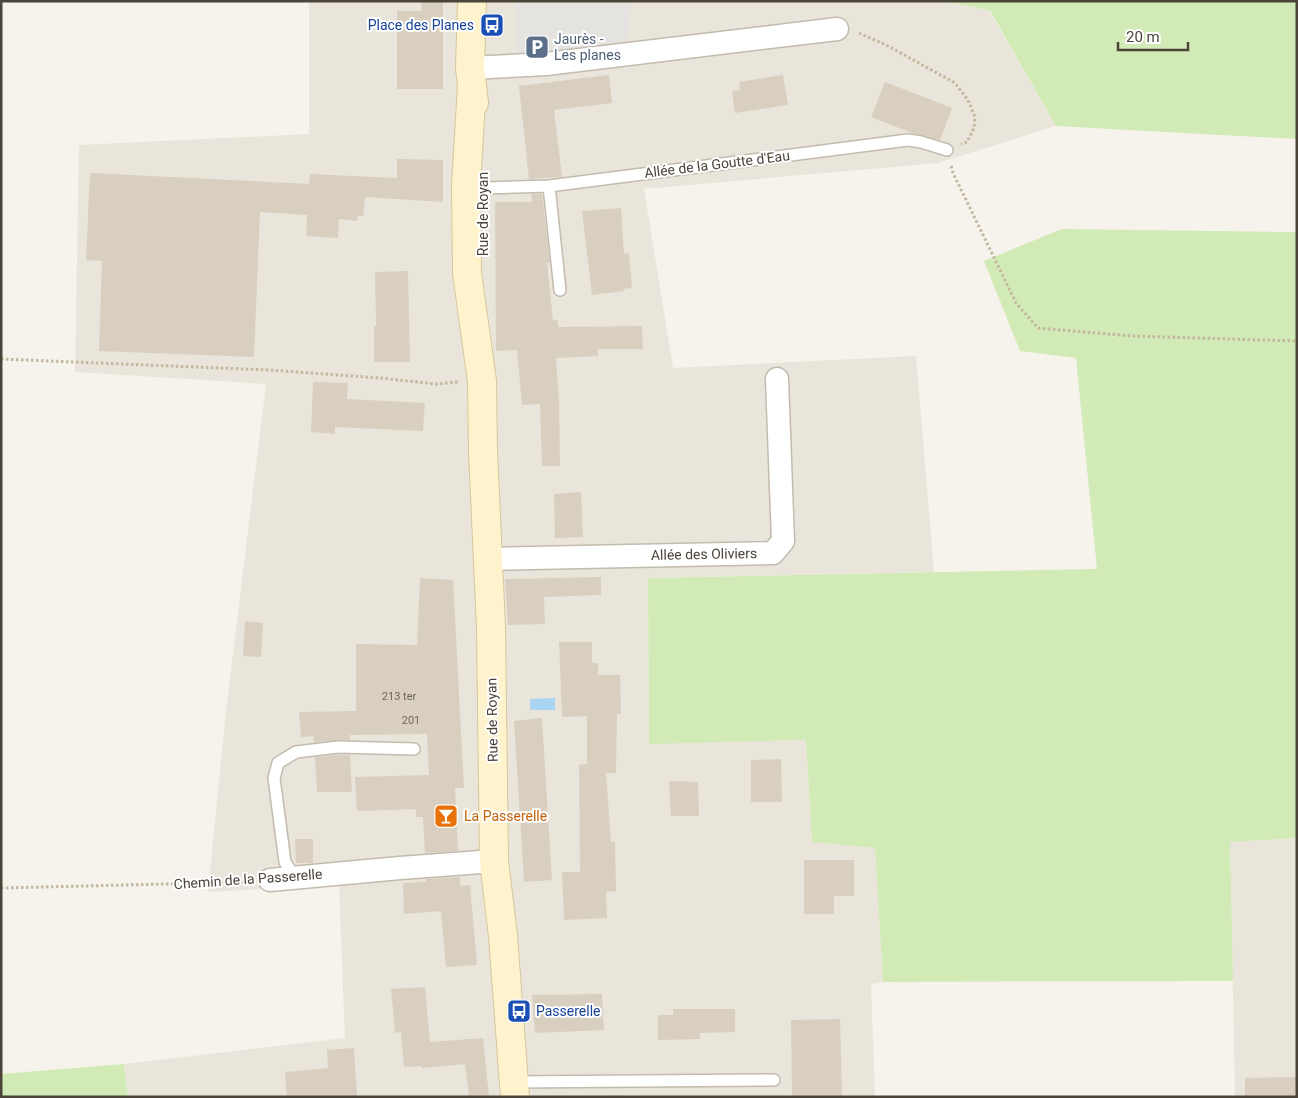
<svg xmlns="http://www.w3.org/2000/svg" width="1298" height="1098" viewBox="0 0 1298 1098" font-family="Roboto,sans-serif">
  <style>
    .residential { fill: #eae5da }
    .green { fill: #d2eab5 }
    .parking { fill: #e5e3e0 }
    .water { fill: #a9d4f2 }
    .building { fill: #d8cfc1 }
    .lines { fill: none; stroke-linecap: round; stroke-linejoin: round }
    .service-casing { stroke: #c2bbae; stroke-width: 14 }
    .minor-casing { stroke: #c2bbae; stroke-width: 25 }
    .secondary-casing { stroke: #d6c79b; stroke-width: 30 }
    .path { stroke: #c4b79f; stroke-width: 3; stroke-dasharray: 2.5 2.5; stroke-linecap: butt }
    .service { stroke: #fff; stroke-width: 11 }
    .minor { stroke: #fff; stroke-width: 22 }
    .secondary { stroke: #fff3cd; stroke-width: 28 }
    .labels { text-anchor: middle; dominant-baseline: central; stroke-width: 4; stroke-linejoin: round; paint-order: stroke }
    .number-label { font-size: 11px; fill: #6e675b }
    .transit-label { font-size: 14px; fill: #164399; stroke: #fff; text-anchor: end }
    .service-label { font-size: 14px; fill: #4e5e75; stroke: #fff; text-anchor: start }
    .street-label { font-size: 14px; fill: #4b4439; stroke: #fff }
    .food-label { font-size: 14px; fill: #c56008; stroke: #fff; text-anchor: start }
  </style>
  <rect width="100%" height="100%" fill="#f6f3ec"/>
  <path class="residential" d="M309,1h636l44,10 67,115 -118,37 -294,26 29,179 243,-12 18,216 -286,6 1,165 157,-3 6,102 63,6 8,134 -12,2 4,113h-747l-4,-33 221,-26 -6,-153 -131,7 18,-181 40,-327 -191,-12 4,-227 230,-11z
    M1297,838v259h-62l-5,-255z"/>
  <path class="green" d="M945,1h352v138l-241,-13 -66,-115z
    M1062,229l235,3v606l-67,4 3,139 -350,1 -8,-134 -63,-6 -6,-102 -157,4 -1,-166 449,-9 -21,-211 -56,-7 -36,-90z
    M124,1064l4,33h-127v-23z"/>
  <path class="parking" d="M515,1h115l-1,53 -111,13z"/>
  <path class="water" d="M555,698v12h-25v-11z"/>
  <path class="building" d="M422,1h21v88h-46v-78h24z
    M609,75l3,28 -58,7 8,67 -33,2 -10,-93z
    M783,75l5,30 -53,8 -3,-22 8,-1 -1,-8z
    M885,82l67,26 -12,32 -28,-7 -41,-16z
    M397,159l46,1v42l-78,-5 -2,19h-5l-1,5 -18,-2 -1,19 -32,-2 1,-21 -47,-3 -6,145 -155,-6 3,-90 -16,-1 4,-87 219,11 1,-10 87,4z
    M531,194h11l8,69h-3l6,57h5v7l84,-1 1,23h-45v7l-42,2 3,44 1,64h-18l-2,-62 -18,1 -5,-55 -21,1 -1,-149h37z
    M621,208l3,46 5,-1 3,35 -9,1 1,2 -32,4 -10,-84z
    M408,271l2,91h-36v-36h2l-1,-54z
    M313,382l35,1 -1,16 78,4 -2,28 -88,-4v7l-24,-2z
    M581,492l2,45 -28,1 -1,-44z
    M601,577v18l-57,2 1,27 -37,1 -3,-46z
    M420,578l33,2 11,208h-9l3,63 -33,2 -2,-36h-7v-8l-59,2 -2,-34 74,-2 -2,-41 -77,1v5l-36,2 -1,-6 -12,1 -2,-25 57,-1v-67l61,1z
    M245,621l18,2 -2,34 -18,-1z
    M559,642h33v21h6v12h22l1,39h-4l-1,59h-10l5,69h4l1,49 -10,1 1,26 -43,2 -2,-48h18l-1,-107 8,-1v-48l-25,1z
    M542,718l10,162 -28,2 -10,-161z
    M338,755h12l2,37h-35l-2,-35z
    M781,759l1,43h-31v-42z
    M669,781l29,1 1,34h-28z
    M295,839h18v24h-17z
    M804,860h50v36h-20v18h-30z
    M460,877v9l10,-1 7,80 -31,2 -5,-56 -37,3 -1,-31 23,-1v-3z
    M425,987l5,55 53,-4 6,59h-20l-4,-33 -43,4v-2l-18,1 -3,-35 -6,1 -4,-44z
    M602,994l2,36 -69,3 -3,-38z
    M673,1009h62v23l-35,1v6l-42,1v-25h15z
    M840,1019l2,78h-50l-1,-77z
    M354,1048l3,49h-70l-2,-25 43,-4 -1,-18z
    M1297,1077v20h-52v-19z"/>
  <g class="lines">
    <g class="service-casing">
      <path id="service" d="M549,186l11,104
        M485,188l64,-2 359,-46 13,2 26,8
        M295,878l-10,-16 -11,-84 4,-15 18,-11 42,-5 76,2
        M514,1082l260,-2"/>
    </g>
    <g class="minor-casing">
      <path id="minor" d="M470,68l76,-4 291,-35
        M488,559l285,-6 10,-12 -6,-162
        M270,880l130,-12 94,-7"/>
    </g>
    <g class="secondary-casing">
      <path id="secondary" d="M472,1l-2,67 4,35
        M472,85l-6,100 1,88 15,108 1,70 8,177 3,233 9,75 12,161"/>
    </g>
    <path class="path" d="M859,33l29,13 67,37 13,17 7,17 -1,11 -7,14 -6,2
      M951,166l2,7 63,130 22,25 94,8 165,5
      M1,359l268,11 111,8 56,6 22,-2
      M1,888l248,-6"/>
    <use href="#service" class="service"/>
    <use href="#minor" class="minor"/>
    <use href="#secondary" class="secondary"/>
  </g>
  <defs>
    <g id="bus-square" transform="scale(1.25)"><rect x="-9" y="-9" width="18" height="18" rx="4" fill="#1a4fb4" stroke="#fff"/><path d="M-5-6H5V4H4V6H2V4H-2V6H-4V4H-5ZM-3.5-4V0h7V-4ZM-3.5 1.2v1.5H-2V1.2ZM2 1.2v1.5H3.5V1.2Z" fill="#fff"/></g>
    <g id="parking-square" transform="scale(1.25)"><rect x="-9" y="-9" width="18" height="18" rx="4" fill="#5c6f8a" stroke="#fff"/><path d="M-3.5-5.5H1a3.5 3.5 0 0 1 0 7H-1V5.5H-3.5ZM-1-3.4V-.6H.8a1.4 1.4 0 0 0 0-2.8Z" fill="#fff"/></g>
    <g id="bar-square" transform="scale(1.25)"><rect x="-9" y="-9" width="18" height="18" rx="4" fill="#e8710a" stroke="#fff"/><path d="M-6-5H6L.8 .8V4.5H3.5V6h-7V4.5H-.8V.8Z" fill="#fff"/></g>
  </defs>
  <g fill-rule="evenodd">
    <use href="#bus-square" x="492" y="25"/>
    <use href="#parking-square" x="537" y="47"/>
    <use href="#bar-square" x="446" y="816"/>
    <use href="#bus-square" x="519" y="1011"/>
  </g>
  <g class="labels">
    <g class="number-label">
      <text x="399" y="696">213 ter</text>
      <text x="411" y="720">201</text>
    </g>
    <g class="transit-label">
      <text x="474" y="25">Place des Planes</text>
      <text x="536" y="1011" text-anchor="start">Passerelle</text>
    </g>
    <g class="service-label">
      <text x="554" y="39">Jaurès -<tspan x="554" dy="16">Les planes</tspan></text>
    </g>
    <g class="street-label">
      <text transform="translate(717 164) rotate(-7)">Allée de la Goutte d'Eau</text>
      <text transform="translate(483 214) rotate(-90)">Rue de Royan</text>
      <text transform="translate(704 554) rotate(-1)">Allée des Oliviers</text>
      <text transform="translate(492 720) rotate(-91)">Rue de Royan</text>
      <text transform="translate(248 879) rotate(-4)">Chemin de la Passerelle</text>
    </g>
    <g class="food-label">
      <text x="464" y="816">La Passerelle</text>
    </g>
  </g>
  <rect width="1298" height="1098" fill="none" stroke="#4b4439" stroke-width="5"/>
  <path d="M1118 42v8h70v-8" fill="none" stroke="#4b4439" stroke-width="2.5"/>
  <text x="1126" y="42" font-size="15" fill="#4b4439" stroke="#ffffff" stroke-width="4" paint-order="stroke">20 m</text>
</svg>
